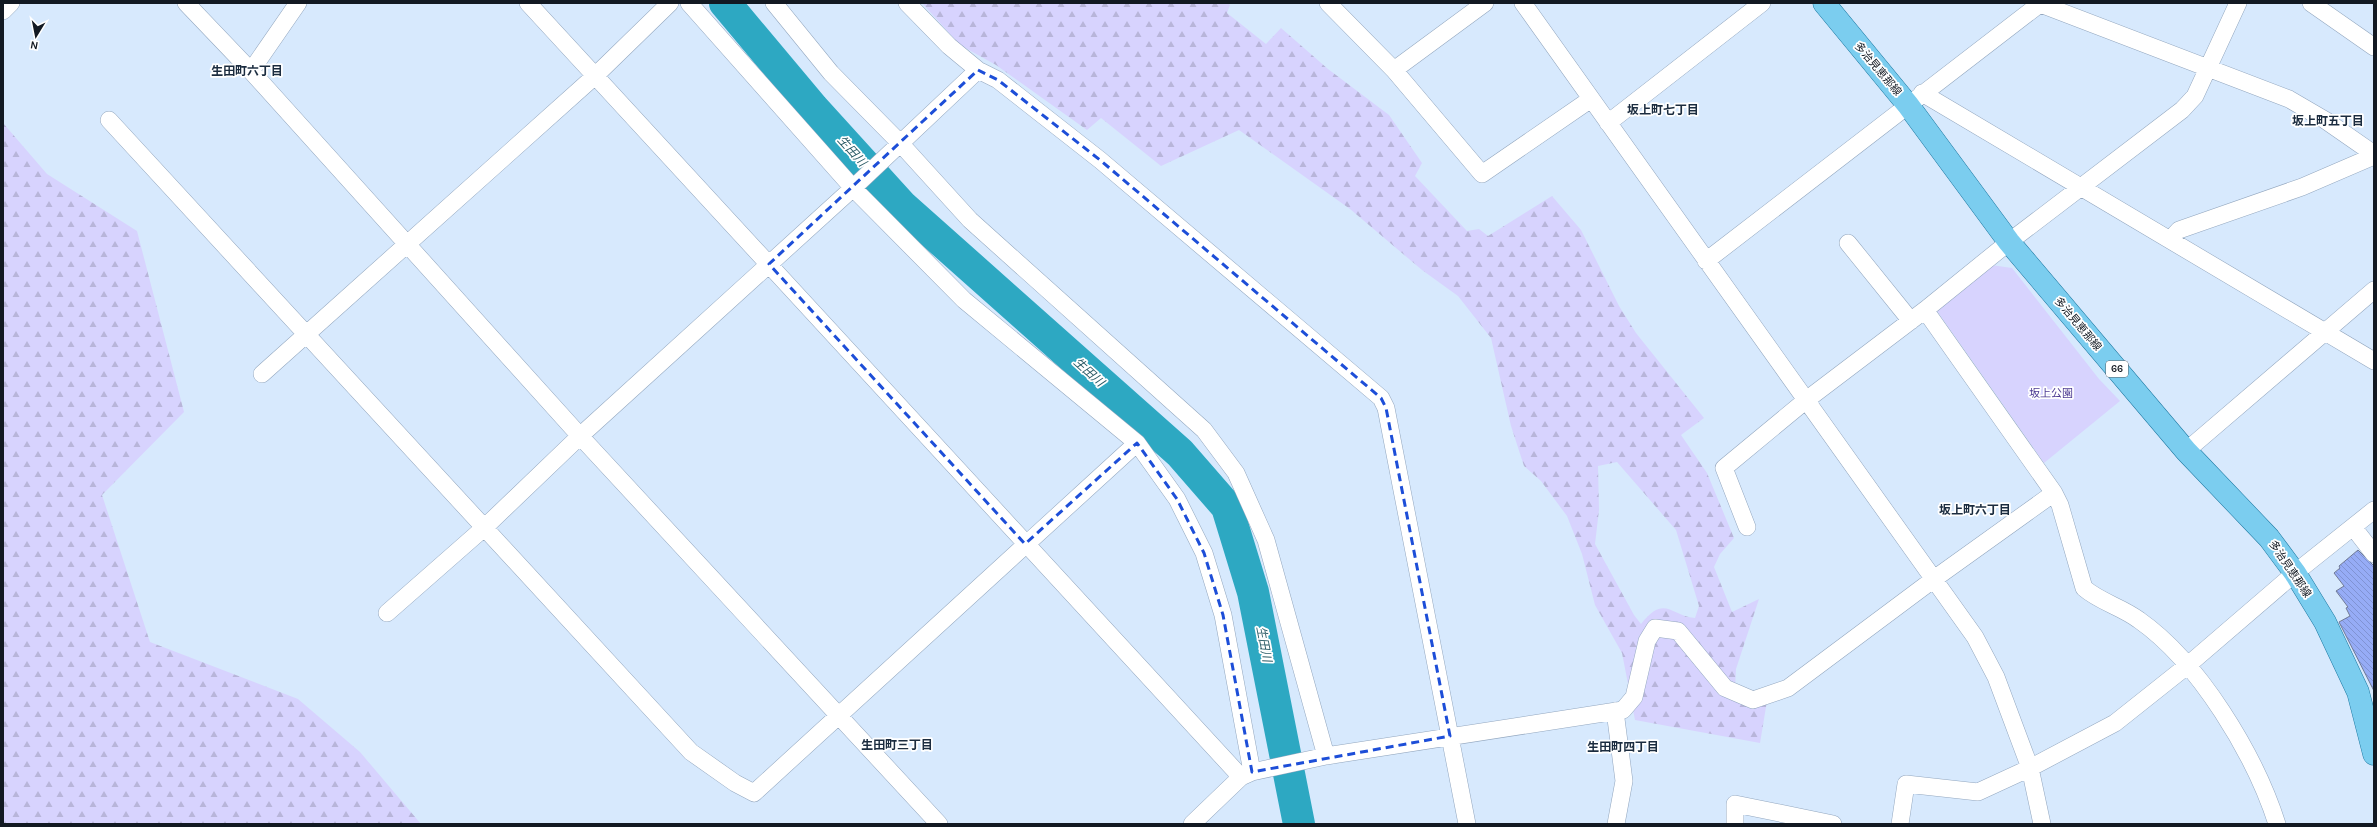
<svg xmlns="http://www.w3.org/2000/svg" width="2377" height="827" viewBox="0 0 2377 827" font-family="Karla,'Noto Sans JP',sans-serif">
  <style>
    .forest { fill: url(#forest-firs); fill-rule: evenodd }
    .park { fill: #d7d3fe }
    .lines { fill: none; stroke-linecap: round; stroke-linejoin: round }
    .river { stroke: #2da8c2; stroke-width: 32 }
    .building { fill: url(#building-back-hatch); stroke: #717a95 }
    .minor-casing { stroke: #93a7bf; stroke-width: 18 }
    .major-casing { stroke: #1d78a1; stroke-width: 23 }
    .minor { stroke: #fff; stroke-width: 17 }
    .major { stroke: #7bcdef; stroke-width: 22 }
    .marked { fill: none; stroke: #1d4ed8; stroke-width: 3; stroke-dasharray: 8 5; stroke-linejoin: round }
    .labels { text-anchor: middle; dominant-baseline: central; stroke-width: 3.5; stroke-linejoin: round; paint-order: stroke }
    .shield { fill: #fff; stroke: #595e64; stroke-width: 1 }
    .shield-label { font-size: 10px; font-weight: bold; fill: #121922 }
    .street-label { font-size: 11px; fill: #121922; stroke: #fff }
    .park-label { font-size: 11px; fill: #4c3a92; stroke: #fff }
    .neighbourhood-label { font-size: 12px; font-weight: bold; fill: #1b2c3f; stroke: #fff }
    .water-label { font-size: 12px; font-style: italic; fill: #295a65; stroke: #fff }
  </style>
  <defs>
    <pattern id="forest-firs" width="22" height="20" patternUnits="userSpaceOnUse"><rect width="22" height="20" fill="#d7d3fe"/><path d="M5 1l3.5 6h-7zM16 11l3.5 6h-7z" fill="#b8b5d9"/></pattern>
    <pattern id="building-back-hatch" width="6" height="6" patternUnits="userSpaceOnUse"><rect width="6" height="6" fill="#96acf6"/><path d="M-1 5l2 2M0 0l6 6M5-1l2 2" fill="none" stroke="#8093d3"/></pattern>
  </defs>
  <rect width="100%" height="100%" fill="#d7e9fd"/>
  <path class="forest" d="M922,3h306l2,2 -3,8 39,31 15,-16 47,41 61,46 33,48 -7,13 52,55 12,-2 9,7 64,-40 29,34 38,76 17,27 68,85 -23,17 26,38 27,65 -14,16 -6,13 18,45 27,-13 -23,70 -1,19 19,3 15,-2 -9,54 -125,-23 -13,-67 -27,-48 -13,-51 -15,-38 -26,-35 -17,-15 -13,-40 -20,-88 -33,-42 -36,-26 -72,-61 -111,-79 -78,36 -60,-48 -14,12 -91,-65 -36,-20zM1617,462l59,68 23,76 -4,12c-25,-2 -30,-24 -54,6l-7,-9 -39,-71 4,-34 -1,-44z
    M3,123l44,51 90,57 47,181 -82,83 48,147 148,57 62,53 61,72h-418z"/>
  <path class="park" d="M1991,265l21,3 87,111 21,22 -76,62 -107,-152z"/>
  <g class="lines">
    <path class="river" d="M725,3l88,105 89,98 278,247 47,54 26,85 46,232"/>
  </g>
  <path class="building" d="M2358,550l16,16v125l-35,-69 11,-6 -4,-8 2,-1 -12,-16 8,-5 -10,-13 6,-5 -1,-2z"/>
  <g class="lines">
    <g class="minor-casing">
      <path id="minor" d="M186,3l65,68 329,365 359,388
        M528,3l713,774
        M689,3l164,185 111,112 173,143 40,56 27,54 19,62 29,157
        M774,3l57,70 69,70 70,77 234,210 32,43 30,67 60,216
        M907,3l42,43 29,24 20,10 102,80 281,238 5,10 81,416
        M1328,3l66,67 88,104 109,-75
        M1523,3l452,634 21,40 34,91 12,56
        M2038,3l251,96 36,21 49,34
        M2311,3l63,44
        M3,11l8,-8
        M1394,70l91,-67
        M251,71l47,-68
        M1922,93l452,268
        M109,120l582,632 44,31 19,10 383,-350
        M1608,123l154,-120
        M2170,240l9,-10 123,-43 72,-31
        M1848,243l63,78
        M1706,261l335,-258
        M1925,310l129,183 6,12 24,83c16,14 38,19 55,32 60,42 116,135 138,204
        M262,374l334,-299 74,-72
        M2186,451l188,-161
        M1747,527l-23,-59 81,-67 120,-91 84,-68 173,-132 13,-14 43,-93
        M2353,527l21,27
        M387,613l98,-86 95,-91 273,-248 125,-118
        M1615,711l9,70 -8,43
        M1192,824l49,-47 11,-5 74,-16 297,-46 11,-13 13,-56 8,-13 23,3 47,57 28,12 35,-12 146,-109 120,-86
        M1735,824v-20l98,20
        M1900,824l6,-40 72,8 52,-24 85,-45 73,-58 107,-92 79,-63"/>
    </g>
    <g class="major-casing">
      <path id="major" d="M1824,3l84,102 101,137 177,209 83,87 26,35 30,49 33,70 16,62"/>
    </g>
    <use href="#minor" class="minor"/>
    <use href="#major" class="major"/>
  </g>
  <path class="marked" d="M978,70l20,10 102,80 281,238 5,10 64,328 -198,36 -29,-157 -19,-62 -27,-54 -40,-56 -112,101 -256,-280z"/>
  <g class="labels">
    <rect class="shield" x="2106" y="361" width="22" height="16" rx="3"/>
    <g class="shield-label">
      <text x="2117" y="369">66</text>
    </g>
    <g class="street-label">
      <text transform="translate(1878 69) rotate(50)">多治見恵那線</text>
      <text transform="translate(2078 324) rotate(50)">多治見恵那線</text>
      <text transform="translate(2290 569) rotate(56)">多治見恵那線</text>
    </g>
    <g class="park-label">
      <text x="2051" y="393">坂上公園</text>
    </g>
    <g class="neighbourhood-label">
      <text x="247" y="71">生田町六丁目</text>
      <text x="1663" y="110">坂上町七丁目</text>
      <text x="2328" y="121">坂上町五丁目</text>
      <text x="1975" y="510">坂上町六丁目</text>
      <text x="897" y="745">生田町三丁目</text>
      <text x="1623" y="747">生田町四丁目</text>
    </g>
    <g class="water-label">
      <text transform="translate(852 151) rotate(48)">生田川</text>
      <text transform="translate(1089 372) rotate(42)">生田川</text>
      <text transform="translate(1264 644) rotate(79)">生田川</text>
    </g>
  </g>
  <rect width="2377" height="827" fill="none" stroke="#121922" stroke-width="8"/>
  <g transform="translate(36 36) rotate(190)" stroke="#ffffff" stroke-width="3" paint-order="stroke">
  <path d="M0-3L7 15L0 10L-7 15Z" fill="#121922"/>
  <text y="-6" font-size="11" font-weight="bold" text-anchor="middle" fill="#121922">N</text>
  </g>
</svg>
